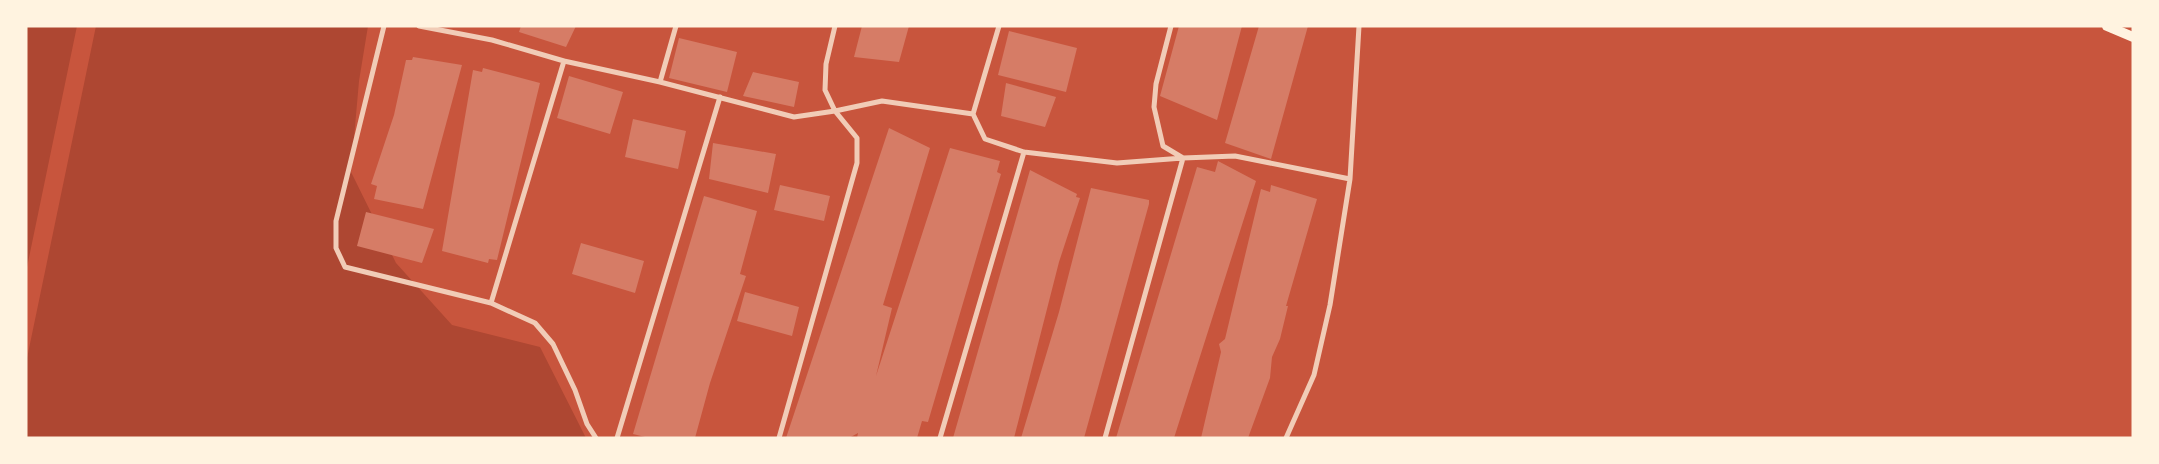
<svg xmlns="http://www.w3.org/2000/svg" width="2159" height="464" viewBox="0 0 2159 464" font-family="Manrope,sans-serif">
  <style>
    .green { fill: #ae4732 }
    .building { fill: #d67c66 }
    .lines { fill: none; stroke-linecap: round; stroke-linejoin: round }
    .minor { stroke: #f1ccb7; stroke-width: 5 }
    .secondary { stroke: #fff3e0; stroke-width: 10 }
  </style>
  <rect width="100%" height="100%" fill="#c8553d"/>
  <path class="green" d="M26,26h51l-51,246z
    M96,26h272l-9,55 -8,91 45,91 56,62 88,22 46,91h-560v-75z"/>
  <path class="building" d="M521,26h55l-10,21 -47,-15z
    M862,26h47l-10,36 -45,-5z
    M1179,26h63l-25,94 -57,-24z
    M1259,26h49l-37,133 -46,-16z
    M1009,31l68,17 -11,44 -68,-17z
    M679,38l58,14 -10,40 -58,-14z
    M413,57l49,8 -39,144 -49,-10 3,-13 -6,-2 23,-69 12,-55h6z
    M483,68l57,15 -43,177 -8,-1 -1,4 -46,-12 31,-181 9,2z
    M753,72l46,10 -5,25 -51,-11z
    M569,76l54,16 -13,42 -53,-16z
    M1006,83l50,14 -11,30 -44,-11z
    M633,119l53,12 -8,38 -53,-12z
    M889,128l41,20 -47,157 9,3 -16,68 74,-228 50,13 -3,11 4,2 -73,248 -6,-1 -5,17h-60l1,-5 -9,5h-63z
    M713,143l63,11 -8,39 -59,-14z
    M1218,161l38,20 -82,257h-58l81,-271 18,5z
    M1030,170l47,24 -1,3 4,1 -21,64 -45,176h-61z
    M780,185l50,11 -6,25 -50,-11z
    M1271,185l46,14 -31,107h2l-8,33 -8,18 -2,21 -22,60h-47l20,-86 -2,-8 6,-5 36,-150 9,3z
    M1091,188l58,12v4l-65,234h-63l38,-126z
    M704,196l53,15 -17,63 6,2 -36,107 -15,55h-46l-16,-4z
    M366,212l68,17 -12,34 -65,-17z
    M581,243l63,18 -9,32 -63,-19z
    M745,292l54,15 -7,29 -55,-15z"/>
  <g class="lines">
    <path class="minor" d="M384,26l-48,195v27l9,19 146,36 44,20 18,21 22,46 12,34 9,14
      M419,26l73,14 72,21 96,21 134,35 41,-6 47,-10 91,13
      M999,26l-26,88 12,25 39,13 93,11 66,-5 52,-2 115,23
      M660,82l16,-56
      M491,303l73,-242
      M617,438l103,-341
      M779,438l78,-275v-25l-22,-27 -10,-21 1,-26 9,-38
      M940,438l84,-286
      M1105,438l78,-280 -20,-12 -9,-39 2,-23 15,-58
      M1286,438l28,-63 16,-70 20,-126 9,-153"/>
    <path class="secondary" d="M2107,26l26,11"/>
  </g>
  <rect width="2159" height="464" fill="none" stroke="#fff3e0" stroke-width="55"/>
</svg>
